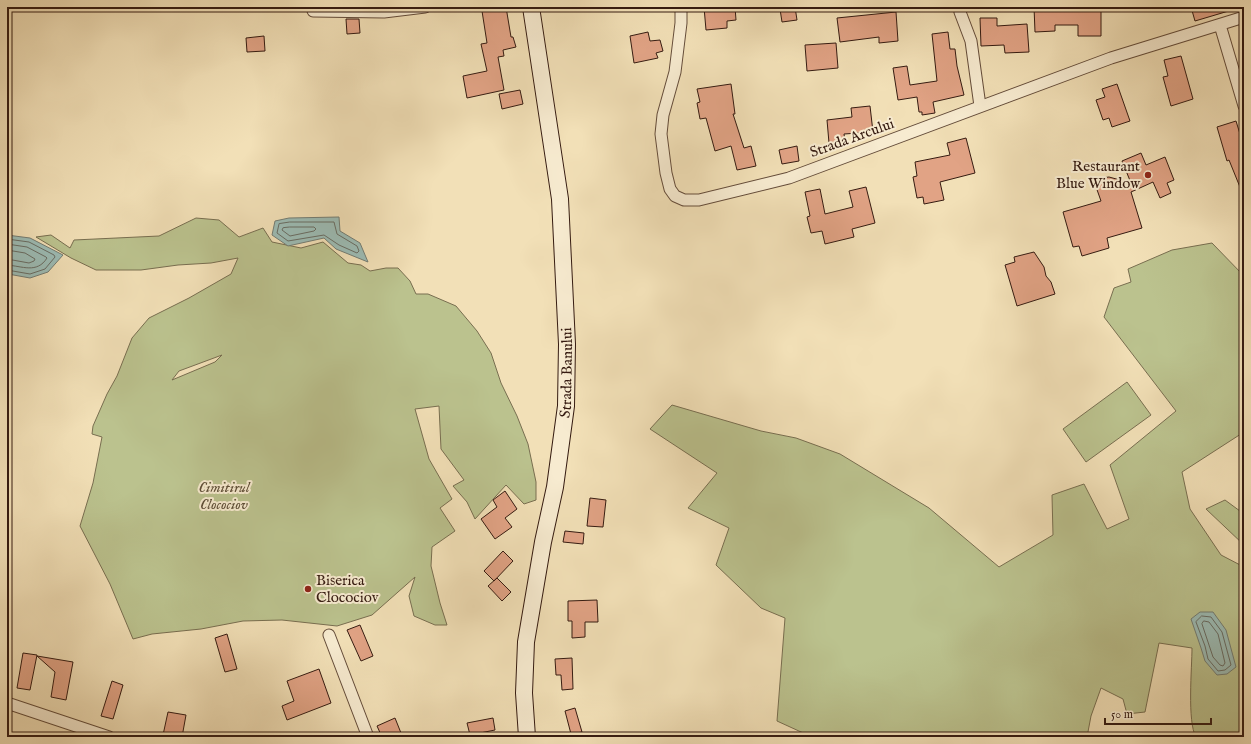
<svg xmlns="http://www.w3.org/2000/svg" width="1251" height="744" viewBox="0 0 1251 744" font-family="'IM FELL English',serif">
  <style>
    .green { fill: #bbc28e; stroke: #786e50; fill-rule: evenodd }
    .water { fill: #9cbcb5; stroke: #737c73 }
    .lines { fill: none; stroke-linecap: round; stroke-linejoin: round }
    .shore { stroke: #686c63; stroke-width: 1 }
    .building { fill: #e1a385; stroke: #351b11 }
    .street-casing { stroke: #644c3a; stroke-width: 13 }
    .secondary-casing { stroke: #351b11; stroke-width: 18 }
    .street { stroke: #f7ebd0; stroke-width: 11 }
    .secondary { stroke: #f7ebd0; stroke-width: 16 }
    .poi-dot { fill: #8f2418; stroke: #f7ebd0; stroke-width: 1.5 }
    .labels { text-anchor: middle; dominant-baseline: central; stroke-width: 4; stroke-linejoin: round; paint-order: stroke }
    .street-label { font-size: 15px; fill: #351b11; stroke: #f7ebd0 }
    .poi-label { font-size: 15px; fill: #351b11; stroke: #f7ebd0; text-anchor: end }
    .park-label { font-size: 15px; font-style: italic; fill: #5d4d36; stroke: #f7ebd0 }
  </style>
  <rect width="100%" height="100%" fill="#f2e0b7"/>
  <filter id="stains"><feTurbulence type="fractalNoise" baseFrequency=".005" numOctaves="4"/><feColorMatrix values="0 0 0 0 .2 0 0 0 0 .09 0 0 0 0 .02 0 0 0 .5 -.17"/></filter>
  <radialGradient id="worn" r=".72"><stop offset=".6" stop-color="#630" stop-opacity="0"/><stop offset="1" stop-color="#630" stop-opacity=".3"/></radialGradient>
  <path class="green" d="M196,218l23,2 20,17 24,-9 9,14 29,6 22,-6 25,21 13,2 9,6 16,-3h12l12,13 6,13h12l28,12 21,25 14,22 10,30 16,33 11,28 8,38v18l-12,4 -18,-19 -31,34 -8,-17 -14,-16 11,-6 -23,-31 -2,-43 -24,3 14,50 23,40 -12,9 15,23 -23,16 -1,19 9,37 7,22h-12l-21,-9 -5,-20 6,-19 -43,38 -35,11 -55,-6 -39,1 -42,8 -49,5 -19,5 -23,-55 -30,-58 13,-43 9,-46 -10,-3 1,-8 14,-32 10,-18 15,-38 17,-20 40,-20 42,-24 7,-16 -27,5 -33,2 -37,5h-45l-25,-12 -35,-21 15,-2 19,13 4,-8 85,-4zM222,355l-7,7 -43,18 7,-9z
    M1212,243l32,33v156l-62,40 8,37 31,46 23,12v170h-48c-9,-15 -4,-70 -4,-89l-33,-5 -14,69 -18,2 -4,-15 -22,-11 -10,28 -4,21h-275l-35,-16 8,-103 -24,-10 -45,-43 13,-37 -41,-20 29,-35 -67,-44 22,-24 89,26 35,7 44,16 89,54 70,59 54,-32 -1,-40 32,-11 23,45 22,-10 -19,-54 66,-54 -72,-94 10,-29 17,-6 -3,-13 44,-19z
    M1127,382l24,33 -65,47 -23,-33z
    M1225,500l19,14v31l-38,-36z"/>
  <path class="water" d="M339,217l1,14 20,12 8,19 -32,-13 -12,-11 -36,8 -16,-11 3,-14 14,-3z
    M7,235l23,3 33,17 -15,17 -18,6 -22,-4 -1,-1z
    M1200,612h13l13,18 10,37 -9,7 -10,1 -12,-14 -4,-13 -10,-29z"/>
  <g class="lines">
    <path class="shore" d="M290,222h44l3,12 20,12 2,5 -2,2 -18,-8 -15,-10 -36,6 -11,-8 2,-9z
      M290,227h24l2,2 -2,2 -24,5 -8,-6 1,-2z
      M7,239l22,3 25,13 1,2 -10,12 -15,5 -23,-4
      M7,244l20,3 19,10 1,1c-10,16 -25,8 -40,7
      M7,250l18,3 10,6 -1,2 -5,2 -22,-4
      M1202,616l9,1 11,15 9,33 -6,5 -7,1 -10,-12 -3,-13 -9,-24z
      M1204,621l5,1 9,12 7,29 -2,3 -3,-1 -7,-8 -11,-33z"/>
  </g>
  <path class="building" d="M506,7l5,30h2l3,10 -13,3 1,6 -6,1 6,33 -37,8 -4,-22 24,-5 -6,-27 6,-1 -5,-32z
    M704,7h31l1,13 -9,1v7l-21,2z
    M795,7l2,13 -15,2 -2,-13z
    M1034,7h21v3h46v26h-23v-11h-23v6l-20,1z
    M1191,7h41v3l-37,11z
    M896,12l2,29 -19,2v-6l-39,5 -3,-24z
    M980,18h17v8l30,-2 2,28 -24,1 -1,-8 -23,1z
    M346,19h13l1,14 -13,1z
    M648,32l2,9 10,-1 3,11 -7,2 2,5 -24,5 -4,-27z
    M948,32l2,17h5l2,17 7,29 -31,7 2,11 -13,2v-3h-3l-2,-15 -19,3 -5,-32 14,-2 3,19 27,-4 -5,-47z
    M264,36l1,15 -18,1 -1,-14z
    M836,43l2,25 -31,3 -2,-26z
    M1181,56l12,43 -22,7 -8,-29 5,-1 -4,-16z
    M731,84l4,30h-2l11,34 7,-2 5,20 -19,4 -6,-24 -16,5 -9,-33 -6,1 -3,-16 3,-1 -3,-13z
    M1117,84l13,37 -18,6 -3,-9 -6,2 -7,-20 9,-3 -3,-8z
    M520,90l3,14 -21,5 -3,-15z
    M870,106l3,26 -29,2 1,7 -16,2 -2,-23 25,-3 -1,-9z
    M1236,121l8,26v50l-15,-37 -2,1 -10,-34z
    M966,138l9,35 -35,9 4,18 -20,4 -1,-7 -6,1 -4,-21 4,-1 -2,-14 35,-7 -3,-12z
    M797,146l2,15 -17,3 -3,-14z
    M1141,153l5,12 19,-8 9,23 -7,3 4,10 -11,5 -7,-16 -22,10 11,36 -35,10 2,10 -27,8 -3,-10 -6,1 -10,-35 38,-11 -6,-17 6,-6 8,-1 22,6 -9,-22z
    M866,187l9,36 -23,6 2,8 -29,7 -3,-13 -11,2 -4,-16 3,-1 -5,-24 15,-3 5,25 28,-7 -4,-16z
    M1034,252l10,15 2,9 5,6 4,12 -38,12 -12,-41 10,-3 -1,-5z
    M505,491l12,18 -12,9 7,9 -17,12 -14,-20 16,-12 -4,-7z
    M590,498l16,2 -3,27 -16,-1z
    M565,531l19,2 -1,11 -20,-2z
    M503,551l10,10 -19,20 -10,-10z
    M497,578l14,14 -9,9 -14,-15z
    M597,600l1,22h-13v15l-13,1v-17h-4v-20z
    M360,625l13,31 -12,5 -14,-31z
    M227,634l10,35 -12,3 -10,-34z
    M23,653l14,2 -7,35 -13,-2z
    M37,656l36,6 -7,38 -15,-3 4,-25z
    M572,658l1,31 -11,1 -1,-15h-5l-1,-16z
    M319,669l12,34 -44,17 -5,-14 12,-5 -7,-20z
    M112,681l11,4 -10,34 -12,-3z
    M575,708l7,24 -11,2 -6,-23z
    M168,712l18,3 -4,22 -19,-2z
    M395,718l6,15 -9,4h-10l-5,-11z
    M493,718l2,12 -25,5 -3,-12z"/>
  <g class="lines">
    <g class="street-casing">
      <path id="street" d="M681,7v16l-6,49 -12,43 -2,19 5,39 4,16 5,7 9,4h15l90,-22 322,-120 133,-41
        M959,7l1,5 11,29 9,65
        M313,11l71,1 41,-5
        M1220,25l24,81
        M329,635l39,102
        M7,703l102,34"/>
    </g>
    <g class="secondary-casing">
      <g id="secondary">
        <path id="s1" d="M527,737l-3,-44 2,-51 17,-100 12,-55 11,-81 1,-62 -7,-145 -29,-192"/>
      </g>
    </g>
    <use href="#street" class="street"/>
    <use href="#secondary" class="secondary"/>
  </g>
  <g class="poi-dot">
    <circle cx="1148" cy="175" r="4"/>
    <circle cx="308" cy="589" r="4"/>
  </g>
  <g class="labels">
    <g class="street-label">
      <text transform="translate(852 138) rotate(-20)">Strada Arcului</text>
      <text stroke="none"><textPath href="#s1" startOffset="368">Strada Banului</textPath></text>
    </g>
    <g class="poi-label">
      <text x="1140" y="166">Restaurant<tspan x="1140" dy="17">Blue Window</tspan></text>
      <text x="316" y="580" text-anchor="start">Biserica<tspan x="316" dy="17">Clocociov</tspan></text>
    </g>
    <g class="park-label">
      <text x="224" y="487">Cimitirul<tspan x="224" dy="17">Clocociov</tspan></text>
    </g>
  </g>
  <rect width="1251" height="744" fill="none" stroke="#f2e0b7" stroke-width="24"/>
  <rect x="8" y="8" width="1235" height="728" fill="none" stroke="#351b11" stroke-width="2"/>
  <rect x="12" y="12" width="1227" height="720" fill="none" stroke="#351b11"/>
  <path d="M1105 718v6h106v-6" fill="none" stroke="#351b11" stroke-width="2"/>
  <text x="1111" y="718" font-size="12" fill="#351b11" stroke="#f7ebd0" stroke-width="3" paint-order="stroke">50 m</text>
  <rect width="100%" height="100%" filter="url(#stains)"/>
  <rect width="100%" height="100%" fill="url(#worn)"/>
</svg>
